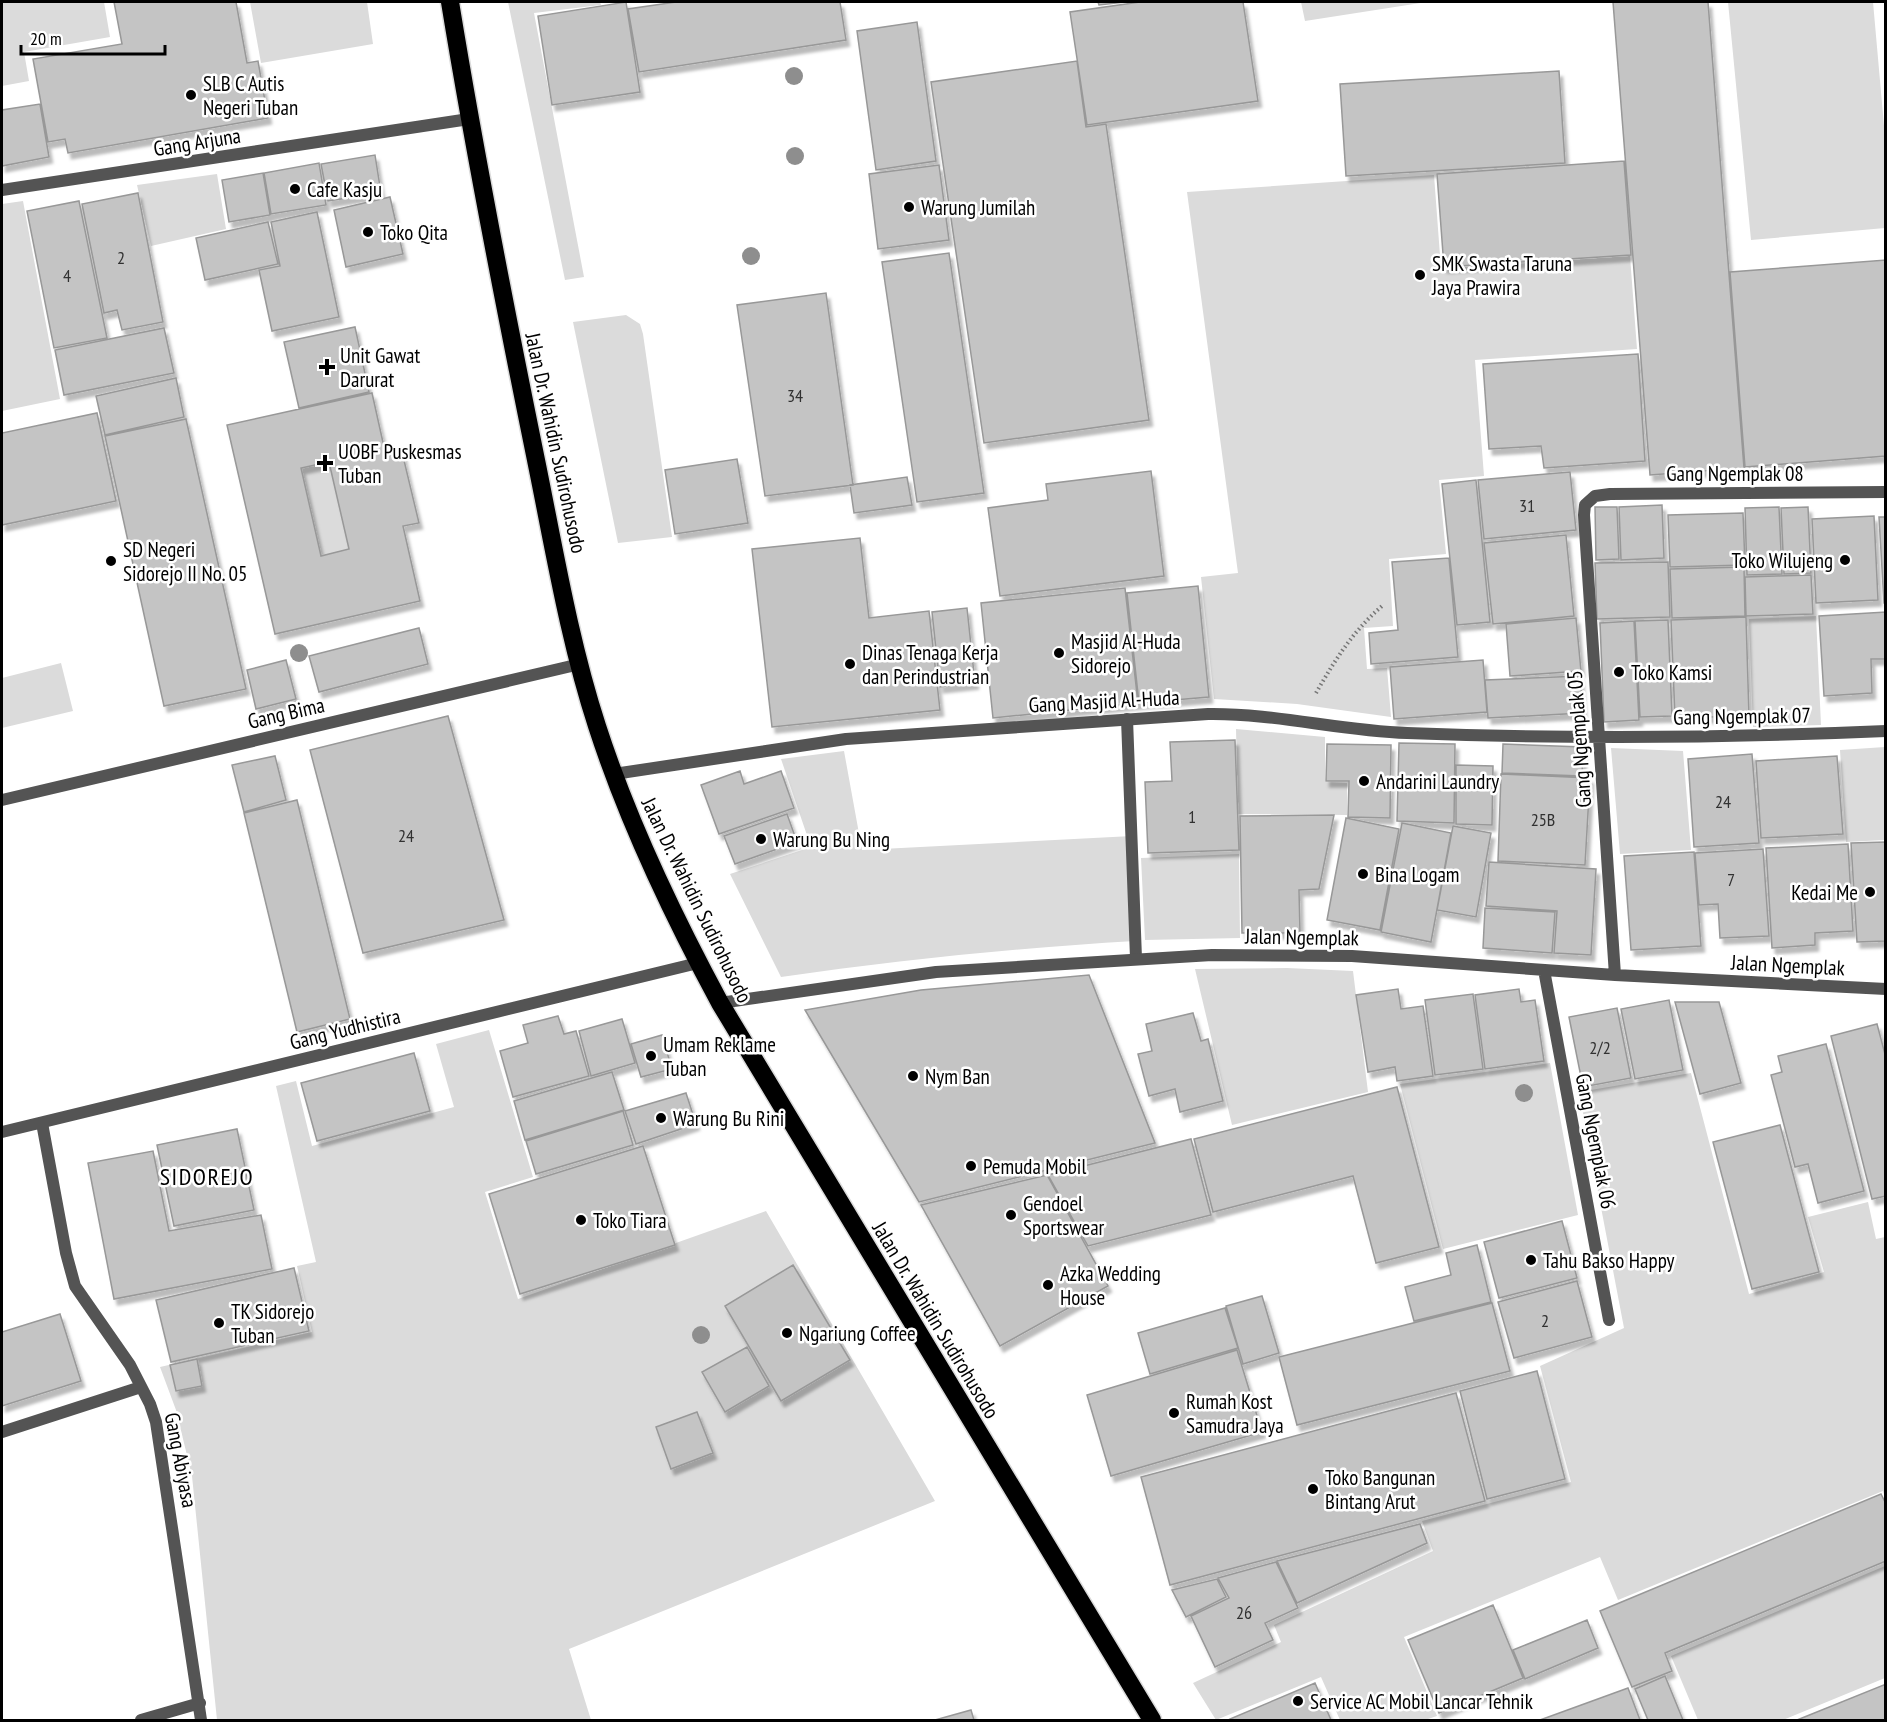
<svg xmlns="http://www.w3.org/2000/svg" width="1887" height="1722" viewBox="0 0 1887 1722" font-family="'PT Sans Narrow',sans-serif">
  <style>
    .green { fill: #dbdbdb }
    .building { fill: #c4c4c4; stroke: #989898; stroke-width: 1.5; fill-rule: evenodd; filter: url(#shadow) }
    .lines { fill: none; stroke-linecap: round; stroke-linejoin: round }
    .highway-casing { stroke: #dbdbdb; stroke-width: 21 }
    .path { stroke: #767676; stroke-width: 4; stroke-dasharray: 1.5 3; stroke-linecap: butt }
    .lane { stroke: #545454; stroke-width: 12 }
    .street { stroke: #545454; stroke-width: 12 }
    .highway { stroke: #000; stroke-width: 18 }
    .tree { fill: #8e8e8e }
    .poi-dot { fill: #000; stroke: #fff; stroke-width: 2 }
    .labels { text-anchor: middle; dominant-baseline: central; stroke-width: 5; stroke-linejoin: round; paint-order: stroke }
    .number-label { font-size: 18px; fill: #313131 }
    .poi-label { font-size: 21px; fill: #000; stroke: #fff; text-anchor: start }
    .street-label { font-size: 21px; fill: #000; stroke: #fff }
    .quarter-label { font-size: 24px; letter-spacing: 1.5px; fill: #000; stroke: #fff }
  </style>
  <defs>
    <filter id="shadow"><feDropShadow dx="3.5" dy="6" stdDeviation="1.5" flood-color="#0004"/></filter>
  </defs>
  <rect width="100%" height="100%" fill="#fff"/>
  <path class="green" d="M2,2h102l6,35 -86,15 5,29 -27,5z
    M250,2h117l6,42 -112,19z
    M508,2h92l1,3 -67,8 50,264 -19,3z
    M1301,2h126l-122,19z
    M1728,2h145l12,135v91l-134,12z
    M217,174l9,55 -75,17 -14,-61z
    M1434,175l7,94 189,-13 7,93 -162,11 9,116 -45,4 7,74 -57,5 4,67 -29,2 3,41 20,-1 4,49 -94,-13 -83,-5 -13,-122 37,-4 -51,-381z
    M23,201l37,198 -58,12v-207z
    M626,315l14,9 3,10 29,203 -54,6 -45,-221z
    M329,462l20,87 -28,7 -20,-88z
    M1816,616l5,109 -68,2 -4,-108z
    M61,663l12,48 -71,17v-50z
    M1236,729l89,8v45l22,1v32l-109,-1z
    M1885,747v93l-39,2 -6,-92z
    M1611,748l72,3 8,99 -71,4z
    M844,751l18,99 270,-14 3,105c-118,7 -236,19 -354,36l-51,-103 81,-27 -30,-88z
    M1239,854l1,84 -95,2 -4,-82z
    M1287,968l66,3 15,121 -136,33 -37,-156z
    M489,1030l44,147 -48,15 33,107 248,-88 169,290 -366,148 22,71h-374l-25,-244 -16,-66 -16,-43 152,-35 -15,-66 19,-4 -40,-176 20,-5 16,65 142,-39 -18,-63z
    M1550,1063l28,152 -135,34 -43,-165z
    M1691,1073l58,221 75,-22 -16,-55 60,-15 8,37 9,-2v261l-2,-7 -265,109 -18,-43 -196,80 33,79 -12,4h-85l-19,-43 -105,43 -23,-37 88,-41 -7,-17 159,-74 -11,-30 149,-39 -31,-116 84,-38 -45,-236z
    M1885,1566v112l-102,42h-85l-27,-64z"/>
  <path class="building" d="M114,2h122l11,61 11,-2 10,57 -200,35 -3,-14 -17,3 -15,-83 89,-15z
    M626,2l14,90 -88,13 -14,-89z
    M676,2h164l6,38 -207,32 -11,-63z
    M1098,2h27l-26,3z
    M1140,2h103l15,99 -171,24 -17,-113z
    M1613,2h95l36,466 -94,7z
    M917,22l19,139 -60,9 -19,-139z
    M1077,61l9,66 20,-3 43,296 -165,23 -53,-361z
    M1559,71l6,92 -219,13 -6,-92z
    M40,104l9,53 -47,9v-56z
    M375,155l6,38 -53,8 -7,-37z
    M1624,161l7,94 -187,12 -7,-93z
    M319,163l7,42 -55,9 -7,-41z
    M939,165l10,75 -71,9 -9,-75z
    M263,173l7,42 -41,7 -7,-42z
    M138,193l25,129 -41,8 -5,-20 -13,3 -22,-109z
    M390,197l13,57 -57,13 -12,-57z
    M79,201l28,137 -53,10 -27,-137z
    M317,212l22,105 -67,14 -13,-61 21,-4 -9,-44z
    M268,222l10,42 -73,16 -9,-42z
    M949,253l35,240 -67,9 -35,-240z
    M1886,260v196l-141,11 -15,-195z
    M826,293l27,192 -88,11 -28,-191z
    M355,327l14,65 -70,16 -15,-66z
    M164,328l10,45 -110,22 -9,-45z
    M1638,354l7,107 -101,7 -3,-22 -52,3 -6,-85z
    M176,378l8,39 -79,18 -9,-39z
    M372,393l14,63 16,-4 17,71 -16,3 17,75 -145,33 -48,-209zM329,462l20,87 -28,7 -20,-88z
    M97,413l19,88 -114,24v-92z
    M186,419l60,270 -82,17 -59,-270z
    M737,459l11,64 -73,11 -10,-64z
    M1151,471l13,105 -164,20 -12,-88 60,-8 -2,-16z
    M1570,472l6,58 -92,9 -6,-59z
    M907,477l5,28 -58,8 -4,-28z
    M1476,480l14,142 -33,3 -15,-141z
    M1662,505l2,53 -43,2 -2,-53z
    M1595,507h22l2,52 -23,1z
    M1779,507l3,67 -35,1 -2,-67z
    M1808,507l3,66 -27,1 -3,-66z
    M1743,513l2,52 -75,2 -2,-52z
    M1874,516l4,84 -62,3 -4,-84z
    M1879,517h7v86h-2z
    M1566,535l8,81 -81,8 -9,-81z
    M860,538l9,80 60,-7 11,99 -168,17 -20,-178z
    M1449,558l9,99 -87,7 -2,-31 29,-3 -6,-68z
    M1668,562l2,55 -73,2 -2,-56z
    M1744,567l1,49 -73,2 -2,-49z
    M1811,575l2,39 -67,2 -1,-39z
    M1198,586l11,111 -70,6 -12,-110z
    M1125,588l13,115 -145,15 -12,-115z
    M967,608l8,75 -35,4 -8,-75z
    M1886,612v47h-15l1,34 -48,3 -5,-80z
    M1746,617l3,99 -74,2 -4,-98z
    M1576,618l5,53 -71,5 -4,-52z
    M1668,620l4,96 -32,1 -5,-96z
    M1634,621l5,99 -35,2 -4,-99z
    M419,628l9,36 -109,28 -10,-36z
    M286,660l10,39 -40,10 -9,-39z
    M1483,660l4,52 -93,7 -4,-52z
    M1580,676l3,37 -95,5 -3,-38z
    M448,716l56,204 -141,33 -53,-203z
    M1235,740l4,110 -91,3 -3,-71 27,-1 -2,-39z
    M1399,743l56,1 -1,79 -57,-2z
    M1327,744l64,1 -1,73 -42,-1 1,-36h-23z
    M1503,744l80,3 -1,29 -80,-3z
    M1752,754l7,89 -65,4 -6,-88z
    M275,756l11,44 -42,12 -12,-47z
    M1837,756l6,78 -82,4 -5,-77z
    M1456,765l37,1 -1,59 -36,-1z
    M740,771l4,13 37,-13 13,37 -75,26 -18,-49z
    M1501,774l89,4 -5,87 -87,-4z
    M297,800l53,219 -53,13 -53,-219z
    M787,814l10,28 -62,22 -11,-28z
    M1334,815l-15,74 -20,1 1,43h-58l-2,-117z
    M1346,818l53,11 -19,101 -53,-10z
    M1402,823l49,10 -20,109 -50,-10z
    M1453,826l38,7 -15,84 -39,-7z
    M1886,842v99l-29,1 -6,-99z
    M1848,844l5,87 -38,2v12l-43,3 -6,-100z
    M1763,849l6,87 -49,2 -2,-34 -19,1 -4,-52z
    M1694,852l7,94 -70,4 -7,-94z
    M1489,862l107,7 -5,86 -37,-2 3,-42 -71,-5z
    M1485,908l70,4 -3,41 -69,-5z
    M1089,975l66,168 -236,59 -114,-192 116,-20z
    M1398,989l3,20 22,-3 10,70 -36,5 -2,-14 -27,5 -12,-77z
    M1519,989l2,13 14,-2 9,61 -59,8 -10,-74z
    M1473,994l10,75 -48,6 -10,-75z
    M1669,1000l14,70 -48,9 -14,-70z
    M1675,1002h44l22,81 -41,11z
    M1617,1008l14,70 -48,9 -14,-70z
    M1193,1013l8,28 7,-2 15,62 -43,11 -5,-23 -26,7 -11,-42 14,-3 -6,-27z
    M558,1016l6,18 12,-3 13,45 -76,21 -13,-46 28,-8 -5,-18z
    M622,1019l13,44 -44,13 -12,-45z
    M1877,1024l9,34v138l-14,3 -41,-163z
    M662,1035l10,34 -31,8 -10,-33z
    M1826,1044l38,147 -46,12 -10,-39 -13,3 -24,-92 11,-3 -4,-16z
    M414,1053l16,58 -113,30 -16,-58z
    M612,1072l12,38 -99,30 -11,-39z
    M1397,1087l42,160 -63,16 -23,-87 -140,36 -19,-73z
    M686,1093l10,31 -60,20 -11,-33z
    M623,1111l10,34 -97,29 -10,-33z
    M1780,1125l39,147 -67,17 -39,-147z
    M237,1129l17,81 -80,16 -17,-81z
    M1191,1139l20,76 -123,31 -40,-71z
    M643,1146l32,99 -155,49 -31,-100z
    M153,1151l16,80 92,-16 11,54 -158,30 -26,-136z
    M1047,1175l61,111 -108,60 -79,-141z
    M1562,1221l15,57 -78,20 -15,-56z
    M1477,1245l14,57 -77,19 -9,-34 46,-12 -5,-22z
    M793,1265l57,95 -69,41 -56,-95z
    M294,1268l15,63 -138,31 -15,-62z
    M1577,1281l15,56 -78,21 -16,-56z
    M1262,1296l17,57 -36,11 -17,-58z
    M1492,1303l18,68 -213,54 -18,-68z
    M1225,1308l13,40 -88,26 -12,-41z
    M60,1314l21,67 -79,25v-74z
    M747,1347l22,39 -44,26 -23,-40z
    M1237,1350l25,82 -151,44 -24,-81z
    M197,1359l5,27 -26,5 -6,-26z
    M1537,1371l28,108 -78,20 -27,-108z
    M1456,1393l29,108 -315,84 -29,-108z
    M697,1412l16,41 -42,16 -15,-42z
    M1881,1494l5,10v57l-221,92 7,18 -40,16 -32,-76z
    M1420,1524l7,19 -130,60 -20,-42z
    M1276,1562l22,46 -33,15 8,17 -58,27 -24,-51 38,-18 -11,-20z
    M1217,1579l9,18 -40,20 -14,-27z
    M1493,1605l30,73 -84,35 -31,-73z
    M1587,1620l11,28 -73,31 -12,-29z
    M1665,1676l18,44h-35l-13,-31z
    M1315,1683l16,37h-100l-1,-1z
    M1886,1684v36h-89z
    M1628,1688l12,32h-100z
    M971,1710l3,10h-39z"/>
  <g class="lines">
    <g class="highway-casing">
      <path id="highway" d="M450,2c25,153 55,306 86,458 18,88 33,180 61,266 31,96 75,188 123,277l432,717"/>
    </g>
    <path class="path" d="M1316,693c19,-33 37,-62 66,-87"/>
    <path class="lane" d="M1127,719l9,239"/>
    <path class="street" d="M2,190l467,-71
      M614,774l232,-35 362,-25c67,-1 132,17 199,19 159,6 319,5 479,-2
      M2,800l578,-136
      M1544,970l65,350
      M1615,975l-31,-460 1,-10 10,-9 15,-2 276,-2
      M720,1003l216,-31 276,-17 140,1 263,19 271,14
      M42,1123l24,130 9,33 55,79 20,39 6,18 45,298
      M2,1132l696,-169
      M2,1432l139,-45
      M141,1720l59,-17"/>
    <use href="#highway" class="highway"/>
  </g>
  <g class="tree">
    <circle cx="794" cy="76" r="9"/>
    <circle cx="795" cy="156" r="9"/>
    <circle cx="751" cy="256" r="9"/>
    <circle cx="299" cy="653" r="9"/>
    <circle cx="1524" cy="1093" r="9"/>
    <circle cx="701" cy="1335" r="9"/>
  </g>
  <g class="poi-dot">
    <circle cx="191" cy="95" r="6"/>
    <circle cx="295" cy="189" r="6"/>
    <circle cx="909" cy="207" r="6"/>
    <circle cx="368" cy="232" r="6"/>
    <circle cx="1420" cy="275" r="6"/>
    <path d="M324 358h6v6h6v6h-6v6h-6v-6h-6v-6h6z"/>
    <path d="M322 454h6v6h6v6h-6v6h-6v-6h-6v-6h6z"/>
    <circle cx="1845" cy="560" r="6"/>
    <circle cx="111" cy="561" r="6"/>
    <circle cx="1059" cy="653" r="6"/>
    <circle cx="850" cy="664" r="6"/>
    <circle cx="1619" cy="672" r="6"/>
    <circle cx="1364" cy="781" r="6"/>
    <circle cx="761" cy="839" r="6"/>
    <circle cx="1363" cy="874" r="6"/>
    <circle cx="1870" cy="892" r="6"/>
    <circle cx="651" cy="1056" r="6"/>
    <circle cx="913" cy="1076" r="6"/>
    <circle cx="661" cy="1118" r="6"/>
    <circle cx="971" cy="1166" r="6"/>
    <circle cx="1011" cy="1215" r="6"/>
    <circle cx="581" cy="1220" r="6"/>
    <circle cx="1531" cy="1260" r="6"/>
    <circle cx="1048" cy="1285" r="6"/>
    <circle cx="219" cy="1323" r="6"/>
    <circle cx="787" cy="1333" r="6"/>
    <circle cx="1174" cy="1413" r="6"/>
    <circle cx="1313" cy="1489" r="6"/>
    <circle cx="1298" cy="1701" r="6"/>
  </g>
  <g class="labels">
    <g class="number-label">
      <text x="121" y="257">2</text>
      <text x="67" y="275">4</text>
      <text x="795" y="395">34</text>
      <text x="1527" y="505">31</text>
      <text x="1723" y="801">24</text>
      <text x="1192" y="816">1</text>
      <text x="1543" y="819">25B</text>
      <text x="406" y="835">24</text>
      <text x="1731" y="879">7</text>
      <text x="1600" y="1047">2/2</text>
      <text x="1545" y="1320">2</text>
      <text x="1244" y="1612">26</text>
    </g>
    <g class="poi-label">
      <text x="203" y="83">SLB C Autis<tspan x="203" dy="24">Negeri Tuban</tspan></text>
      <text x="307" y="189">Cafe Kasju</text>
      <text x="921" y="207">Warung Jumilah</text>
      <text x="380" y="232">Toko Qita</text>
      <text x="1432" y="263">SMK Swasta Taruna<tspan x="1432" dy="24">Jaya Prawira</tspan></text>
      <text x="340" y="355">Unit Gawat<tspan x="340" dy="24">Darurat</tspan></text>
      <text x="338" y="451">UOBF Puskesmas<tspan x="338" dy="24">Tuban</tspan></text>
      <text x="123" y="549">SD Negeri<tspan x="123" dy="24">Sidorejo II No. 05</tspan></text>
      <text x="1833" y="560" text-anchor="end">Toko Wilujeng</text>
      <text x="1071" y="641">Masjid Al-Huda<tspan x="1071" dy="24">Sidorejo</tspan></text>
      <text x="862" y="652">Dinas Tenaga Kerja<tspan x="862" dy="24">dan Perindustrian</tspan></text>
      <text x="1631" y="672">Toko Kamsi</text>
      <text x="1376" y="781">Andarini Laundry</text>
      <text x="773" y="839">Warung Bu Ning</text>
      <text x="1375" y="874">Bina Logam</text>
      <text x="1858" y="892" text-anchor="end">Kedai Me</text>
      <text x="663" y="1044">Umam Reklame<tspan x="663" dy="24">Tuban</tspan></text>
      <text x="925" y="1076">Nym Ban</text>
      <text x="673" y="1118">Warung Bu Rini</text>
      <text x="983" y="1166">Pemuda Mobil</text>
      <text x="1023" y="1203">Gendoel<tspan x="1023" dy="24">Sportswear</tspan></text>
      <text x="593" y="1220">Toko Tiara</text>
      <text x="1543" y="1260">Tahu Bakso Happy</text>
      <text x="1060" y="1273">Azka Wedding<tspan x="1060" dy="24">House</tspan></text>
      <text x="231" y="1311">TK Sidorejo<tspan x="231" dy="24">Tuban</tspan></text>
      <text x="799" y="1333">Ngariung Coffee</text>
      <text x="1186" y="1401">Rumah Kost<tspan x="1186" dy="24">Samudra Jaya</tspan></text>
      <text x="1325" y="1477">Toko Bangunan<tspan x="1325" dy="24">Bintang Arut</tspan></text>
      <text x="1310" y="1701">Service AC Mobil Lancar Tehnik</text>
    </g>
    <g class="street-label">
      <text transform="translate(197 142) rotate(-9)">Gang Arjuna</text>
      <text transform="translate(556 443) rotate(78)">Jalan Dr. Wahidin Sudirohusodo</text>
      <text x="1735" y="473">Gang Ngemplak 08</text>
      <text transform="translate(1104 701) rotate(-3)">Gang Masjid Al-Huda</text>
      <text transform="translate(286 713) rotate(-13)">Gang Bima</text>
      <text transform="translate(1742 716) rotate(-1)">Gang Ngemplak 07</text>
      <text transform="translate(1579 739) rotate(-94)">Gang Ngemplak 05</text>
      <text transform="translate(697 900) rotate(64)">Jalan Dr. Wahidin Sudirohusodo</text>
      <text transform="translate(1302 937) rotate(1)">Jalan Ngemplak</text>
      <text transform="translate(1788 965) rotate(3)">Jalan Ngemplak</text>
      <text transform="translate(345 1029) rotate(-14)">Gang Yudhistira</text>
      <text transform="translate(1596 1141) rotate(79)">Gang Ngemplak 06</text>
      <text transform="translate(936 1320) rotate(59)">Jalan Dr. Wahidin Sudirohusodo</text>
      <text transform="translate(181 1460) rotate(79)">Gang Abiyasa</text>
    </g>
    <g class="quarter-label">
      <text x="207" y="1176">SIDOREJO</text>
    </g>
  </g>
  <rect width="1887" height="1722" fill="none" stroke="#000000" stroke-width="6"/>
  <path d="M21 45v9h144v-9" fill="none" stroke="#000000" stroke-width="3"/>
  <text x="30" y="45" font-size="18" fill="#000000" stroke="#ffffff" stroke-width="4.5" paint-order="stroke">20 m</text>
</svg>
